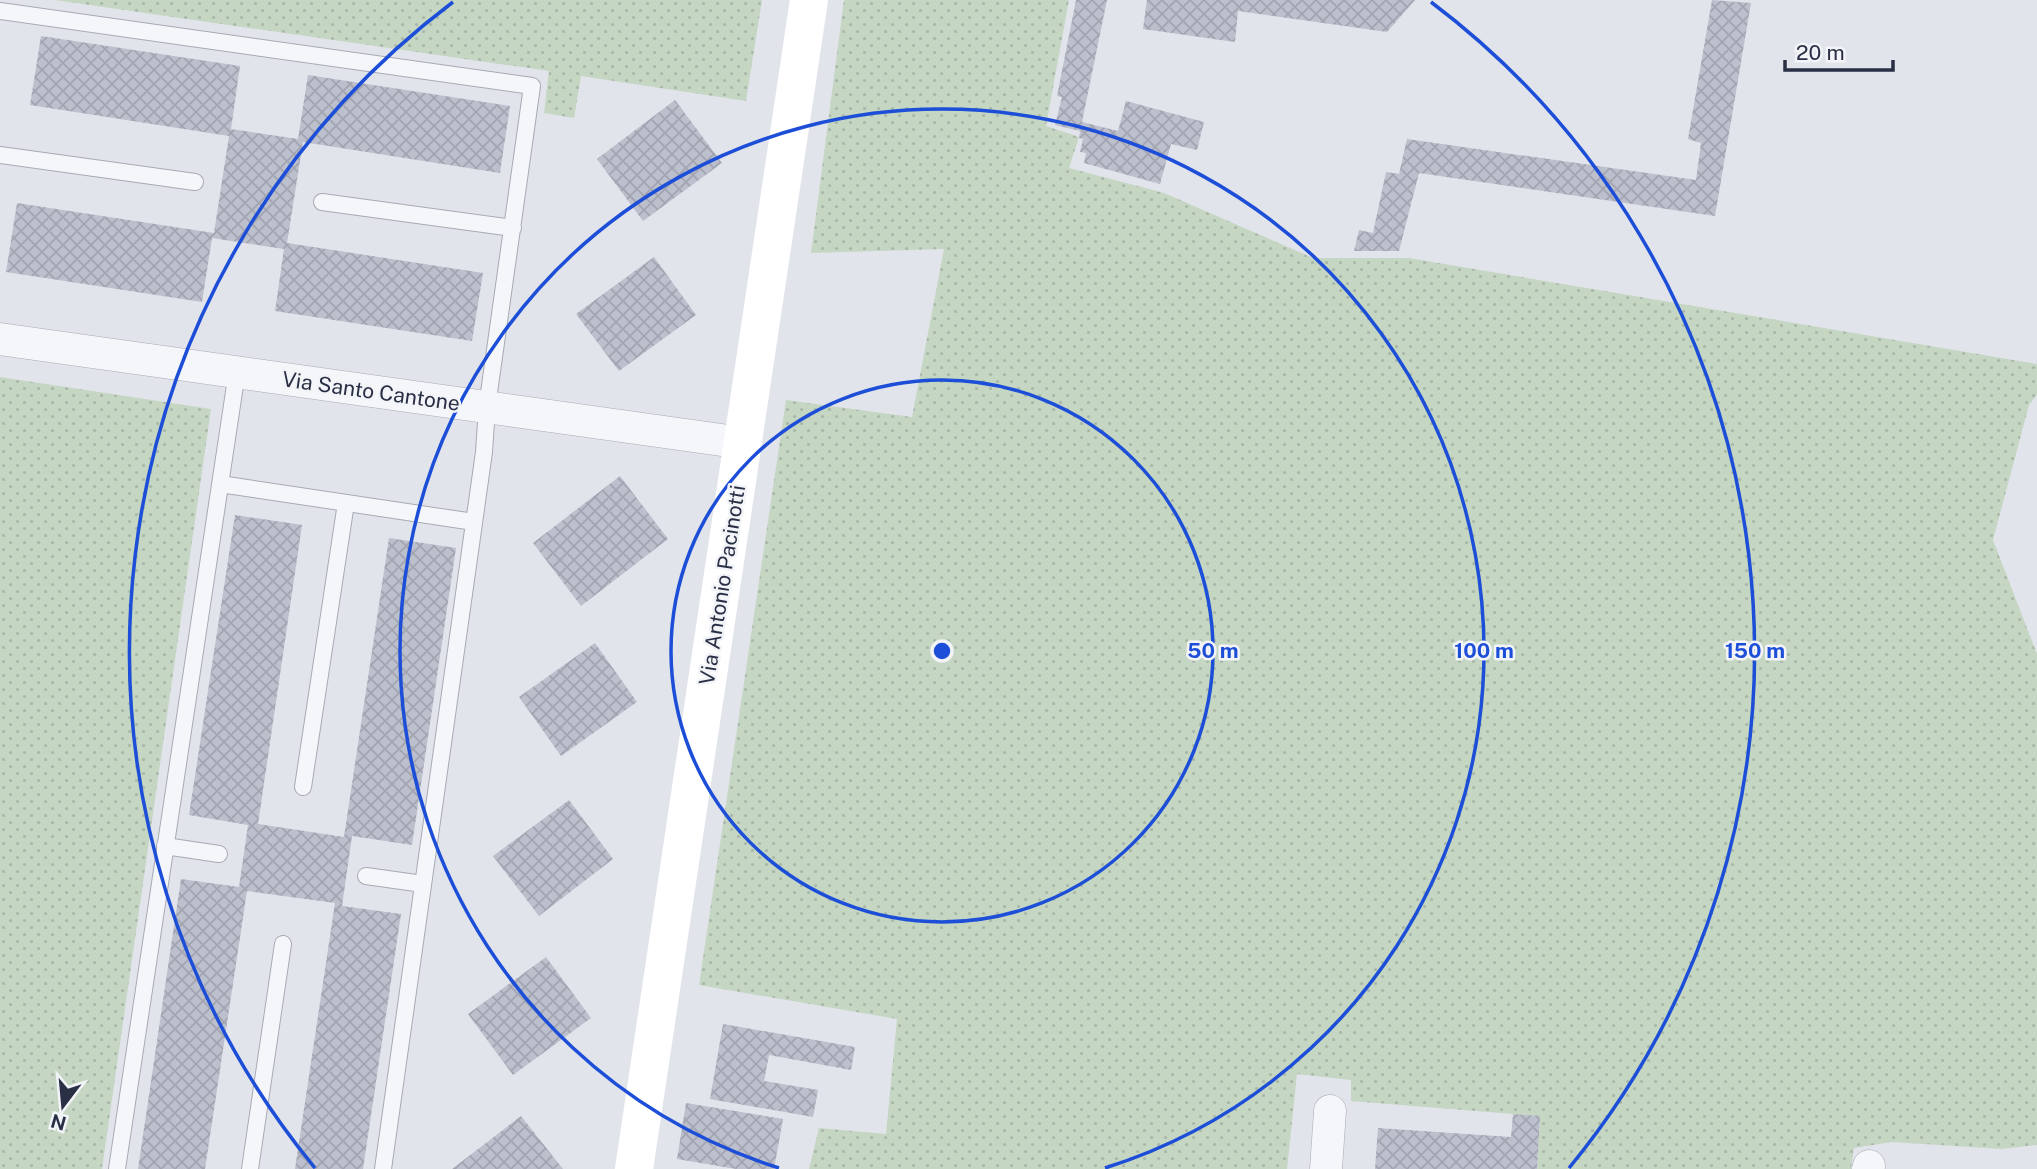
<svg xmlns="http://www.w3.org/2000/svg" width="2037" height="1169" viewBox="0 0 2037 1169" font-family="'Public Sans',sans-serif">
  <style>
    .grass { fill: url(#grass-dots) }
    .building { fill: url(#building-cross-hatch) }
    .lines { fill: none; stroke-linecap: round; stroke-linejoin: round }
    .lane-casing { stroke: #a7aab6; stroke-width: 18 }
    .street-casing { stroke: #a7aab6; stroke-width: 33 }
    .lane { stroke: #f5f6f9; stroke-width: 16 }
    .street { stroke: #f5f6f9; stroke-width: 32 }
    .secondary { stroke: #fff; stroke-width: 38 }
    .ring { fill: none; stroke: #1d4ed8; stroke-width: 3.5 }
    .labels { text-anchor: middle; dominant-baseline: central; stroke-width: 5; stroke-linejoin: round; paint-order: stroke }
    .street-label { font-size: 21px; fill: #292f45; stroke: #f2f4f8 }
    .centre { fill: #1d4ed8; stroke: #f2f4f8; stroke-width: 3.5 }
    .ring-label { font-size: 21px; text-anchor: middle; font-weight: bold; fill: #1d4ed8; stroke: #f2f4f8; stroke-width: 5; stroke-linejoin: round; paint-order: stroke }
  </style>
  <defs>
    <pattern id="grass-dots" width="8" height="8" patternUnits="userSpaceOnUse" patternTransform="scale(1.75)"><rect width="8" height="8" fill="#c5d6c3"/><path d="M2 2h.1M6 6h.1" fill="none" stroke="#a9b8a9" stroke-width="1.8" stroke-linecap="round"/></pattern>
    <pattern id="building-cross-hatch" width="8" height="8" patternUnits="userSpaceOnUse" patternTransform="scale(1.75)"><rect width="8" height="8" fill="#bcbfcc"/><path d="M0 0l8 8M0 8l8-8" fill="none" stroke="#a2a4b1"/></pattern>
  </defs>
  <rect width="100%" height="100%" fill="#e2e4eb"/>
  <path class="grass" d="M55,0h707l-16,101 -165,-25 -7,42 -30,-5 5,-42z
    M844,0h225l-23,126 33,11 -10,31 95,25 149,65h96l628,106v31l-8,10 -36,135 44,114v491l-36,4 -109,-7 -38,6 -3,21h-314l3,-53 -189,-15v-21l-54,-6 -10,95h-478l10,-41 67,6 11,-115 -198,-34 87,-585 126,17 32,-168 -133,4z
    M0,377l211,32 -109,760h-102z"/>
  <path class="building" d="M1076,0h31l-25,122 36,9 8,-30 78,21 -7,28 -26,-6 -11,40 -76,-21 2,-10 -6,-1 3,-13 -4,-1 1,-7 -25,-6 7,-28 -5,-1z
    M1147,0h268l-28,32 -149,-21 -3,31 -92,-13z
    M1712,0l39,3 -36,213 -296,-43 -20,78h-45l5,-21 14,3 13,-61 13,2 8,-35 289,41 5,-37 -13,-4z
    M41,36l199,30 -9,63 67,10 10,-64 202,31 -10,67 -197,-31 -16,101 196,30 -11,68 -197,-30 9,-62 -72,-11 -10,64 -196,-30 11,-69 197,30 15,-97 -199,-31z
    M675,100l47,63 -79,58 -46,-62z
    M654,257l42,58 -77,56 -43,-57z
    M620,476l48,63 -87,67 -48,-63z
    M235,515l67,10 -44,299 86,13 45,-299 67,10 -44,297 -60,-9 -10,70 59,8 -38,255h-68l40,-266 -88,-12 -42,278h-67l43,-290 58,8 9,-62 -59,-10z
    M595,643l42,59 -76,54 -42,-59z
    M569,800l44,59 -74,57 -46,-60z
    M546,957l45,61 -78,57 -45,-61z
    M723,1024l132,23 -4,23 -82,-15 -5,26 54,9 -5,27 -103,-18z
    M686,1103l97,16 -9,50h-38l-59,-10z
    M1513,1114l27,2 -3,53h-162l3,-41 133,9z
    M521,1116l42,53h-111z"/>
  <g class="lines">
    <g class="lane-casing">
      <path id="lane" d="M0,11l532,75 -45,321 -3,45 -101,717
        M0,155l195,27
        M322,202l191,26
        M220,484l254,38
        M303,787l43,-284
        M165,846l54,8
        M366,876l57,8
        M117,1169l120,-797
        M250,1169l33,-225"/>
    </g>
    <g class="street-casing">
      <path id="street" d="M0,339l743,104
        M1326,1169l4,-58
        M1868,1169l1,-3"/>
    </g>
    <use href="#lane" class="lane"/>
    <use href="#street" class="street"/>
    <path class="secondary" d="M634,1169l175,-1169"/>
  </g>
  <g class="ring">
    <circle cx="942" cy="651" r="271"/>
    <path d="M779 1168A542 542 0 1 1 1105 1168"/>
    <path d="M315 1168A813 813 0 0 1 453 2M1431 2A813 813 0 0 1 1569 1168"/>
  </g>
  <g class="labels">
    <g class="street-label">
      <text transform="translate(371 391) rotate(8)">Via Santo Cantone</text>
      <text transform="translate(722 585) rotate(-81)">Via Antonio Pacinotti</text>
    </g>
  </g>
  <circle cx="942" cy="651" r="10" class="centre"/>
  <g class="ring-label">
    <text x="1213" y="658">50 m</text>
    <text x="1484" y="658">100 m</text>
    <text x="1755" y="658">150 m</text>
  </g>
  <g transform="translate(63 1106) rotate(196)" stroke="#f2f4f8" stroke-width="5" paint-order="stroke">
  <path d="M0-5L12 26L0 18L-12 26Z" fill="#292f45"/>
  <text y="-10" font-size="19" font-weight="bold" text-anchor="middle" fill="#292f45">N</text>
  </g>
  <path d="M1785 60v10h108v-10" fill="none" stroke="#292f45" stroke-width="3.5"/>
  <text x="1796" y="60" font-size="21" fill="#292f45" stroke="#f2f4f8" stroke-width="5" paint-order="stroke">20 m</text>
</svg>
